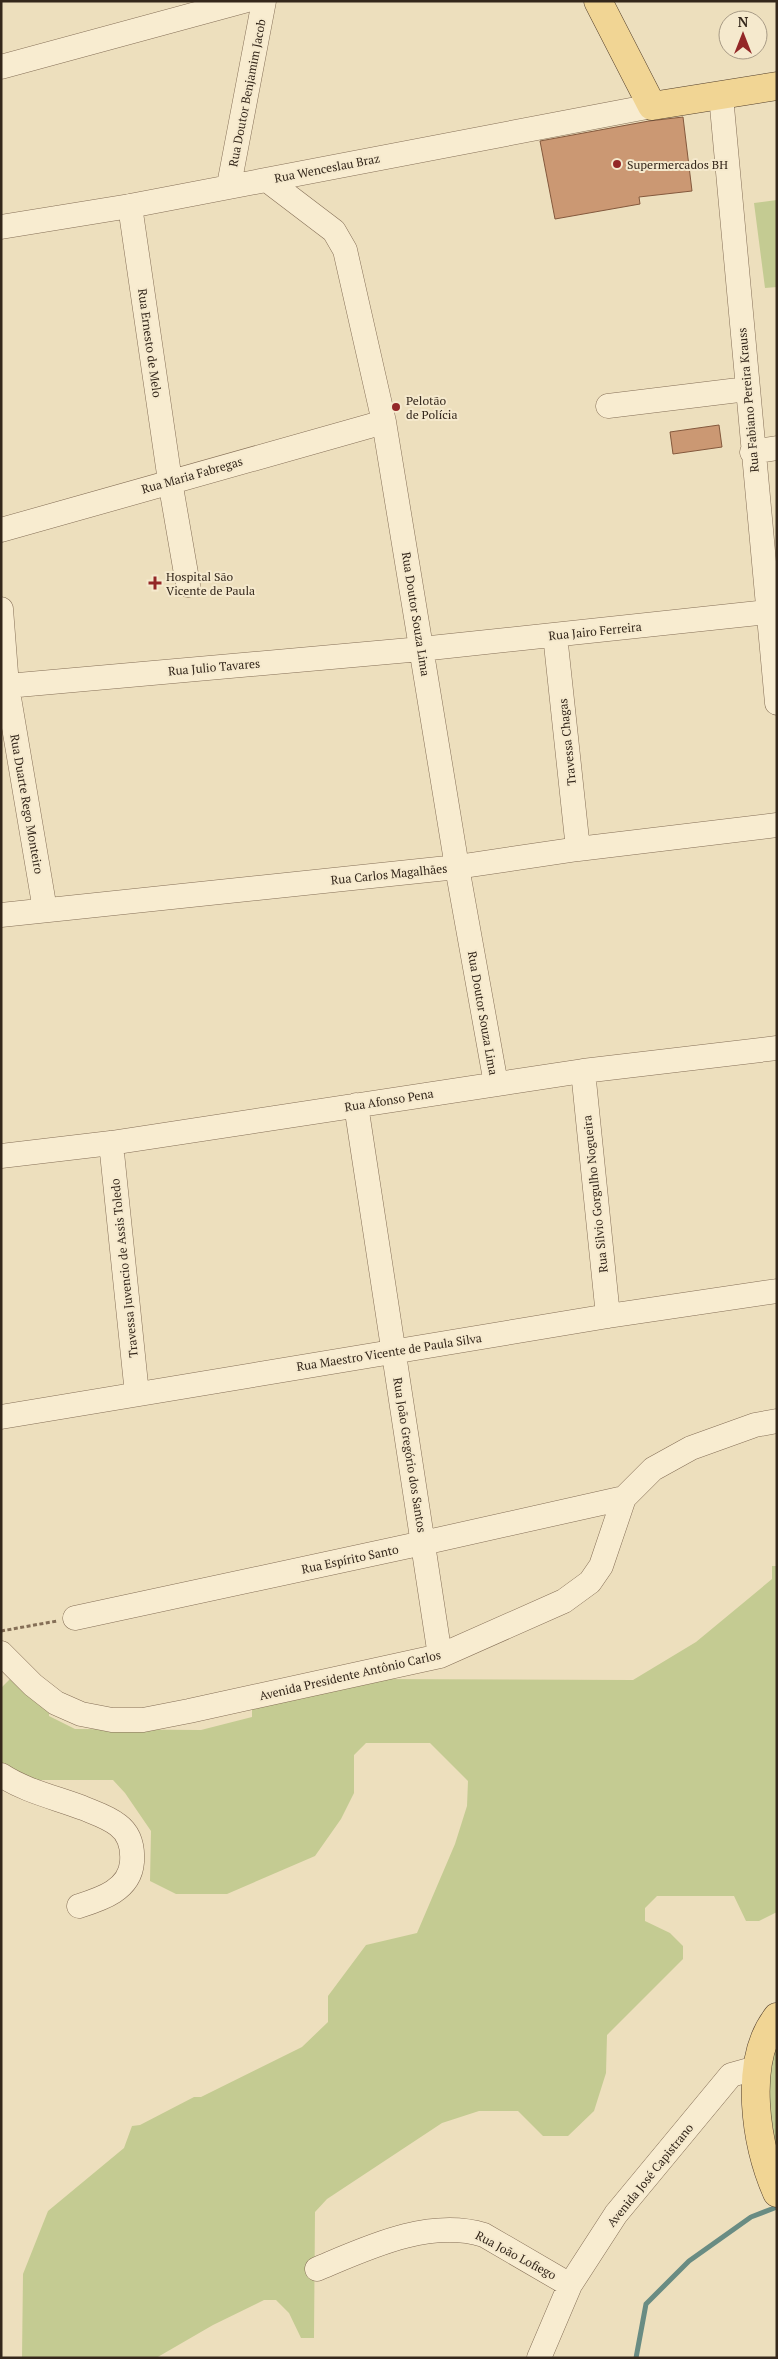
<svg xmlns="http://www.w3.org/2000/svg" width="778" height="2359" viewBox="0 0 778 2359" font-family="'PT Serif',serif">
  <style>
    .green { fill: #c4cb92 }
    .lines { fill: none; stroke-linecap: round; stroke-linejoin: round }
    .stream { stroke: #698c83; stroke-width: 5 }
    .building { fill: #cb9873; stroke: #84593d }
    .minor-casing { stroke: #856f57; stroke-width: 25 }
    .major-casing { stroke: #523e2b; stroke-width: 29 }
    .path { stroke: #856f57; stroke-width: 3; stroke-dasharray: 4 2.5; stroke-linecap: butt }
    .minor { stroke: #f8ecd0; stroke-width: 24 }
    .major { stroke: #f1d594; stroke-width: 28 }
    .poi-dot { fill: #932727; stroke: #f5e9cd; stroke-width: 2 }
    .labels { text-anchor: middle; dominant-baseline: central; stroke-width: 4; stroke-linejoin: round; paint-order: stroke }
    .street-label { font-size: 12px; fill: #34271b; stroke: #f5e9cd }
    .poi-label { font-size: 12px; fill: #34271b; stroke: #f5e9cd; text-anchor: start }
  </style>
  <rect width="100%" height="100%" fill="#eddfbd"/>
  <path class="green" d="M777,200v87l-12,1 -11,-85z
    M772,1566h5v346l-18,9h-13l-12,-25h-77l-12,12v13l25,12 13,13v13l-76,76 -1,38 -12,38 -26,25h-25l-25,-25h-39l-37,12 -115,76 -12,13 -1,126h-13l-12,-25 -13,-13h-12l-51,25 -57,33h-134l1,-84 25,-63 76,-63 8,-22 8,-1 54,-28h7l101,-50 26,-25v-26l38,-51 51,-12 38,-89 12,-38 1,-25 -38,-38h-64l-12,12v38l-13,26 -26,37 -88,38h-51l-26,-13 1,-50 -26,-38 -12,-13h-112v-92l10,-10 38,26v12l26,13 126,1 51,-13v-13l114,-25 267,1 63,-38 76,-63z
    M777,2017v176l-12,-35 3,-130z"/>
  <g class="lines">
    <path class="stream" d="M636,2358l10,-54 43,-43 62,-44 26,-10"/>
  </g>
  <path class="building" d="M683,117l9,74 -53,6 1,7 -85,15 -15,-78 109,-20z
    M719,425l3,22 -49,7 -3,-22z"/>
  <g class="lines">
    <g class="minor-casing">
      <path id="minor" d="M1,67l243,-66
        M721,96l56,607
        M267,180l67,51 11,19 39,172 73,445 39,217
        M229,185l35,-184
        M130,206l40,275 18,104
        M1,227l129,-21 522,-100
        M608,406l139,-17
        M752,452l25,-4
        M1,530l383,-108
        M1,609l6,77 38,224
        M555,635l23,214
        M7,686l414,-37 356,-38
        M1,915l456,-48 121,-18 199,-24
        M583,1071l25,245
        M356,1105l84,551
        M111,1143l26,251
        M1,1156l110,-13 472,-72 194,-23
        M1,1417l607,-101 169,-25
        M75,1618l348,-75 201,-45
        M1,1653l32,32 23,18 25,11 31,6h31l46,-9 251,-55 124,-55 26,-19 11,-16 23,-68 29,-29 38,-21 64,-23 22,-4
        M1,1775c24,16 56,23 82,33 12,5 25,9 35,17 12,9 15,23 14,37 -2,28 -31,37 -53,44
        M317,2269c50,-21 112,-51 167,-34l86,50
        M539,2358l31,-73 46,-71 115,-139 25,-7"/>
    </g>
    <g class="major-casing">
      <path id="major" d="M598,1l54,105 125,-20
        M777,2017c-35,45 -21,128 0,176"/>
    </g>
    <path class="path" d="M1,1631l56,-10"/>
    <use href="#minor" class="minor"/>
    <use href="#major" class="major"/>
  </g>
  <g class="poi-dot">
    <circle cx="617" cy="164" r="5"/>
    <circle cx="396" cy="407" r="5"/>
    <path d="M152.5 575.5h5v5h5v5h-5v5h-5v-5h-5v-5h5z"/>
  </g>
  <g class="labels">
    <g class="street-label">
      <text transform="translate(247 93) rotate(-79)">Rua Doutor Benjamim Jacob</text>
      <text transform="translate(327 168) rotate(-11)">Rua Wenceslau Braz</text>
      <text transform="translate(150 343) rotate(82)">Rua Ernesto de Melo</text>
      <text transform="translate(748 400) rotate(-95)">Rua Fabiano Pereira Krauss</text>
      <text transform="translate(192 475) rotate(-16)">Rua Maria Fabregas</text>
      <text transform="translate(416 614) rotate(81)">Rua Doutor Souza Lima</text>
      <text transform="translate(595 631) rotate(-6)">Rua Jairo Ferreira</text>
      <text transform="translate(214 667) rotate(-5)">Rua Julio Tavares</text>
      <text transform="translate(567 742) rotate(-96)">Travessa Chagas</text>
      <text transform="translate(27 804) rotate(80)">Rua Duarte Rego Monteiro</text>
      <text transform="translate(389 874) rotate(-6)">Rua Carlos Magalhães</text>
      <text transform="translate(483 1013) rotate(80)">Rua Doutor Souza Lima</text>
      <text transform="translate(389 1100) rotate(-9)">Rua Afonso Pena</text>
      <text transform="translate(595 1194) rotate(-96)">Rua Silvio Gorgulho Nogueira</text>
      <text transform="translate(124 1268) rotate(-96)">Travessa Juvencio de Assis Toledo</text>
      <text transform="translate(389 1352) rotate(-9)">Rua Maestro Vicente de Paula Silva</text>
      <text transform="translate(410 1455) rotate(81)">Rua João Gregório dos Santos</text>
      <text transform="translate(350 1559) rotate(-12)">Rua Espírito Santo</text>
      <text transform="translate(350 1675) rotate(-13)">Avenida Presidente Antônio Carlos</text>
      <text transform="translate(650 2175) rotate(-51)">Avenida José Capistrano</text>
      <text transform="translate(516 2255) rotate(28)">Rua João Lofiego</text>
    </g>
    <g class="poi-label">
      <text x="627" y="164">Supermercados BH</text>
      <text x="406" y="400">Pelotão<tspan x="406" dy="14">de Polícia</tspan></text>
      <text x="166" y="576">Hospital São<tspan x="166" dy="14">Vicente de Paula</tspan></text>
    </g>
  </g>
  <rect width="778" height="2359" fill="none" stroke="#34271b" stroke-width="5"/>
  <g transform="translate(743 35)"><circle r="24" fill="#f5e9cd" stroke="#a89b86"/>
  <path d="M0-4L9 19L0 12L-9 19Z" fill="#932727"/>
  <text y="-8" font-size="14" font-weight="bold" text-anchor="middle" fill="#34271b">N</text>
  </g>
</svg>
